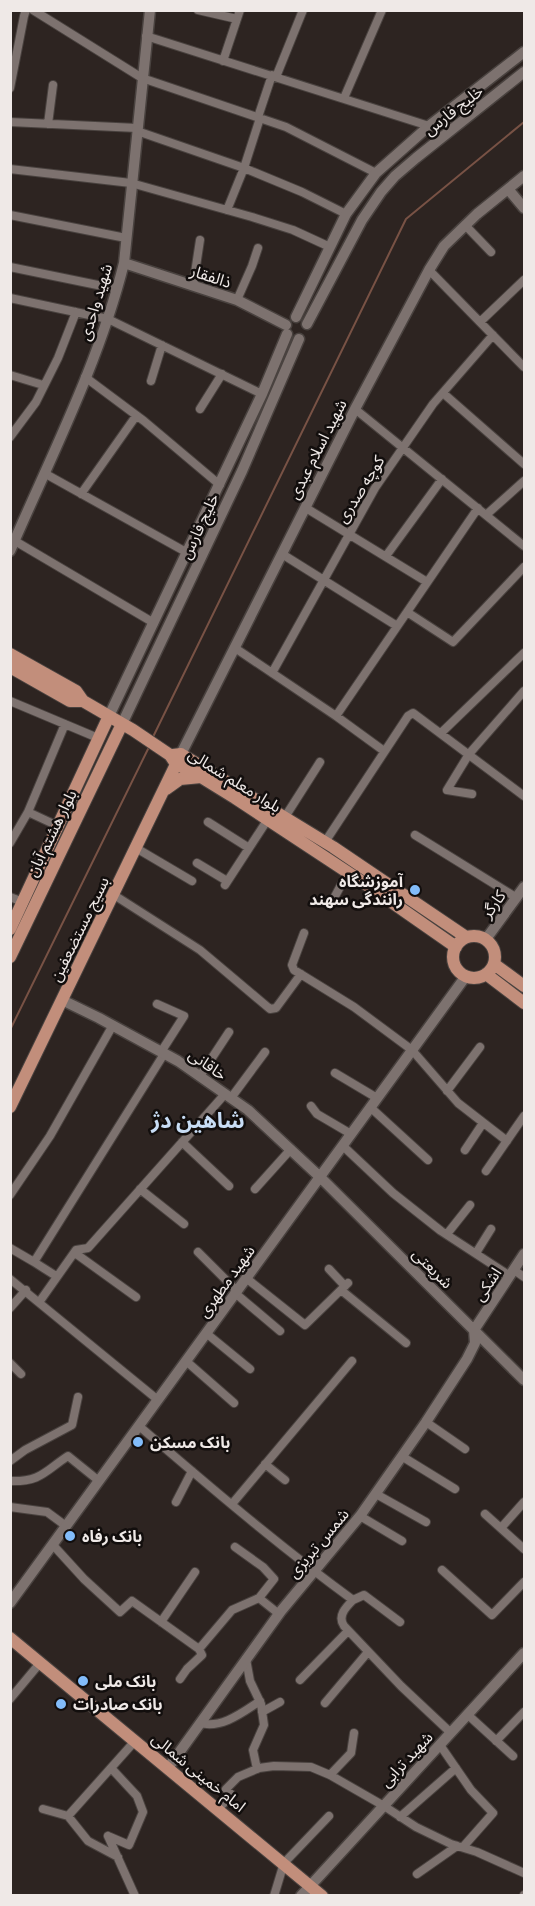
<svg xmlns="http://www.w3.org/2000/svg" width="535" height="1906" viewBox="0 0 535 1906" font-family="Manrope,'Noto Sans Arabic',sans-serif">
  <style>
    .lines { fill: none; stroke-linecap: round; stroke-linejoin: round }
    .stream { stroke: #785245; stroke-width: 2 }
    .street-casing { stroke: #49423f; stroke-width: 10 }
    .secondary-casing { stroke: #49423f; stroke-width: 13 }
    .primary-casing { stroke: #49423f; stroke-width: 14 }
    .street { stroke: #7d726f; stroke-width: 8 }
    .secondary { stroke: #7d726f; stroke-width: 10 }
    .primary { stroke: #c28e7b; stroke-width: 12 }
    .poi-dot { fill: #82bcfa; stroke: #120e0d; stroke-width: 2 }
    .labels { text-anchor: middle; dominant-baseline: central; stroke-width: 5; stroke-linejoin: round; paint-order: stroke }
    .street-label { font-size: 16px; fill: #efe9e7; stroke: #120e0d }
    .poi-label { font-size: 16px; font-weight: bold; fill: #efe9e7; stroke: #120e0d; text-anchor: start }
    .district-label { font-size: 22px; font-weight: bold; fill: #c8ddf5; stroke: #120e0d }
  </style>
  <rect width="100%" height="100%" fill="#2d2421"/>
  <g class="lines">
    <path class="stream" d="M152,739l254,-520 118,-97
      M10,1030l139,-283"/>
    <g class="street-casing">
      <path id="street" d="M33,10l109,68 144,49 90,46
        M198,10l39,9
        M146,36l283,90
        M223,61l17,-51
        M276,77l27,-67
        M10,88l14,-72 2,-6
        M344,98l38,-88
        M258,117l14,-42
        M10,122l127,6
        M48,124l5,-39
        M137,131l107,37 58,24 44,22
        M10,169l121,14 121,34 41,13 37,17
        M227,210l17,-42 16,-50
        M10,215l116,23
        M465,225l26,27
        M10,267l107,22
        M429,270l95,97
        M193,286l7,-46
        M10,298l98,21 154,75
        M237,300l15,-34 6,-18
        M480,322l44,-42
        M10,375l33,10
        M85,377l59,44 76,64
        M151,381l11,-36
        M443,393l81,71
        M200,409l22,-35
        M355,409l169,137
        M10,437l26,-35 22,-44 18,-46
        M44,473l142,79
        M81,494l55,-78
        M306,508l121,74
        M486,515l38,-34
        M15,541l139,82
        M282,554l115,72
        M386,556l56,-77
        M407,612l46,30 71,-75
        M235,648l101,68 48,35
        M272,673l103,-185 58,-84 60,-69
        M10,701l88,37
        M336,716l142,-208
        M441,733l83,-80
        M472,794l-25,-4 22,-36 55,-63
        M28,812l30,14
        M285,817l35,-55
        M208,822l41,26
        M415,835l102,63
        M325,842l83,-126 5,-3 111,83
        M10,843l18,-31 37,-88
        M136,848l56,33
        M197,863l30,18
        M225,885l43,-66
        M114,895l86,55 70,59 6,-1 25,-34
        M10,897l13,5
        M333,900l15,-28
        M304,933l-12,32 2,5 60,37 58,43 46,53 49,38
        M157,1004l27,12 -23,36
        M335,1073l42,25
        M200,1076l29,-44
        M447,1091l33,-44
        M231,1098l34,-46
        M311,1106l6,8 34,20
        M370,1107l58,53
        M182,1142l47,44
        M343,1146l50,47 48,38 69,45
        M465,1150l18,-27
        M486,1171l38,-55
        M140,1189l44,35
        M255,1189l36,-40
        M10,1195l40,-59 63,-111
        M447,1234l23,-29
        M10,1248l24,14
        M198,1252l39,39
        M75,1253l61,44
        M476,1253l15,-24
        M329,1269l16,17
        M514,1270l10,7
        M56,1276l-22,-14 130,-208
        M246,1278l59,47 43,-42
        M10,1279l148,121
        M341,1290l65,53
        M235,1293l45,38
        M40,1301l36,-51 12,-2 137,-154
        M10,1308l16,-18
        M206,1333l44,36
        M186,1361l48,42
        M10,1363l11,11
        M426,1422l39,27
        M139,1426c70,60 140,120 214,174 -7,7 -16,16 -9,26l57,60 50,47
        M403,1457l52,32
        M10,1461l15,-11 47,-25 6,-28
        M265,1464l20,16
        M10,1481c31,1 35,-10 58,-25l31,25
        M376,1494l50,28
        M176,1502l16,-31
        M232,1504l120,-143
        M10,1507l37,5 19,14
        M485,1514l39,35
        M360,1516l42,25
        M501,1528l23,-26
        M53,1545l31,34 36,33 12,-11 67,48
        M235,1547l28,20 11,12 -15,19
        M442,1570l50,45 32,-33
        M353,1600l11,-5 36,27
        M161,1622l34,-50
        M199,1649l33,-39 27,-12 20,16
        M246,1659l4,22 11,23 3,21 -11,25 4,19
        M180,1679l7,-10 15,-14 -3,-6
        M300,1680l48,-49
        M10,1699l30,-36
        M325,1703l43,-51
        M262,1712l18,-10
        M468,1715l45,41
        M200,1723c22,6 43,-11 60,-22
        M496,1741l28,-29
        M440,1745l31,45 22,23 -30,34
        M330,1775l21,-22 3,-20
        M43,1809l25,7 20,25 30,16
        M218,1809l14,-14 -6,-6 12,-12 21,-9 15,-2 37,1 19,8 54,31 32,21 35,17 26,8 47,21
        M68,1816l67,-75
        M400,1817l56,-49
        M108,1836l21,9 14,-33 -6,-16 -26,-28
        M108,1836l27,60
        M417,1874l40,-28
        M274,1896l10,-33 45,-47
        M524,1896v-1"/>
    </g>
    <g class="secondary-casing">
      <path id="secondary" d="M508,189l16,19
        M124,263l113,37 49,25
        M296,317l50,-103 30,-41 53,-47 95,-74
        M307,324l55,-104 19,-28 14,-16 21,-18 108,-86
        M10,551c41,-95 89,-188 114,-288l26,-253
        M109,716l153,-322 25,-60
        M122,724l120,-253 57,-132
        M181,754l174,-345 74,-139 15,-24 33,-32 47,-38
        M486,939l38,-52
        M62,1000l37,18 79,43 70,49 72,67 204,203
        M10,1603l456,-627
        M168,1768l113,-157 79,-95 66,-94 41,-63 8,-16 -1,-13 50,-76
        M301,1896l223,-243"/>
    </g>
    <g class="primary-casing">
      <path id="primary" d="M10,654l66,37 7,10 50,29 37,25 6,9 25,13 34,21 135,89 86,60
        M10,667l60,34h13
        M173,755l8,-1 152,93 133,90
        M166,789l14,-10 21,-2
        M10,929l99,-213
        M453 957a21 21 0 1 1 42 0a21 21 0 1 1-42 0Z
        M10,957l112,-233
        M494,964l30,22
        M486,974l38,29
        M10,1107l171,-353
        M10,1638l312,258"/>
    </g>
    <use href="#street" class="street"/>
    <use href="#secondary" class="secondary"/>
    <use href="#primary" class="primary"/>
  </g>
  <g class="poi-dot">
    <circle cx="415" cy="890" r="6"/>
    <circle cx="138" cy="1442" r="6"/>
    <circle cx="70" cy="1536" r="6"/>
    <circle cx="83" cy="1681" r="6"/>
    <circle cx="61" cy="1704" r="6"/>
  </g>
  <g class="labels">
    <g class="street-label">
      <text transform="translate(453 110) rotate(-38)">خلیج فارس</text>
      <text transform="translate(211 276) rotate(18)">ذالفقار</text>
      <text transform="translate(95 302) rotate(-73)">شهید واحدی</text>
      <text transform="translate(317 449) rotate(-63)">شهید اسلام عبدی</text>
      <text transform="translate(360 489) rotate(-58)">کوچه صدری</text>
      <text transform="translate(199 526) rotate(-65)">خلیج فارس</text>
      <text transform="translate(235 780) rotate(32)">بلوار معلم شمالی</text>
      <text transform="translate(51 833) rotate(-64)">بلوار هشتم آبان</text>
      <text transform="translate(493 904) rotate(-54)">کارگر</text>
      <text transform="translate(79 929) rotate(-64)">بسیج مستضعفین</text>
      <text transform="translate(208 1064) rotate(35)">خاقانی</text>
      <text transform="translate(433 1268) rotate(45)">شریعتی</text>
      <text transform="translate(226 1281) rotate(-54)">شهید مطهری</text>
      <text transform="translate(487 1284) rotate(-56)">اشکی</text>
      <text transform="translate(318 1543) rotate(-50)">شمس تبریزی</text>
      <text transform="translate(406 1759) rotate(-47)">شهید ترابی</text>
      <text transform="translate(199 1772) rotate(39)">امام خمینی شمالی</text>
    </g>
    <g class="poi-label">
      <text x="403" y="881" text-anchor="end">آموزشگاه<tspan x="403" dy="18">رانندگی سهند</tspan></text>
      <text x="150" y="1442">بانک مسکن</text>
      <text x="82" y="1536">بانک رفاه</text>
      <text x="95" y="1681">بانک ملی</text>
      <text x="73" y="1704">بانک صادرات</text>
    </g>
    <g class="district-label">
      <text x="198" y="1120">شاهین دژ</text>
    </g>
  </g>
  <rect width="535" height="1906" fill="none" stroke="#efe9e7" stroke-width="24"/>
</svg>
